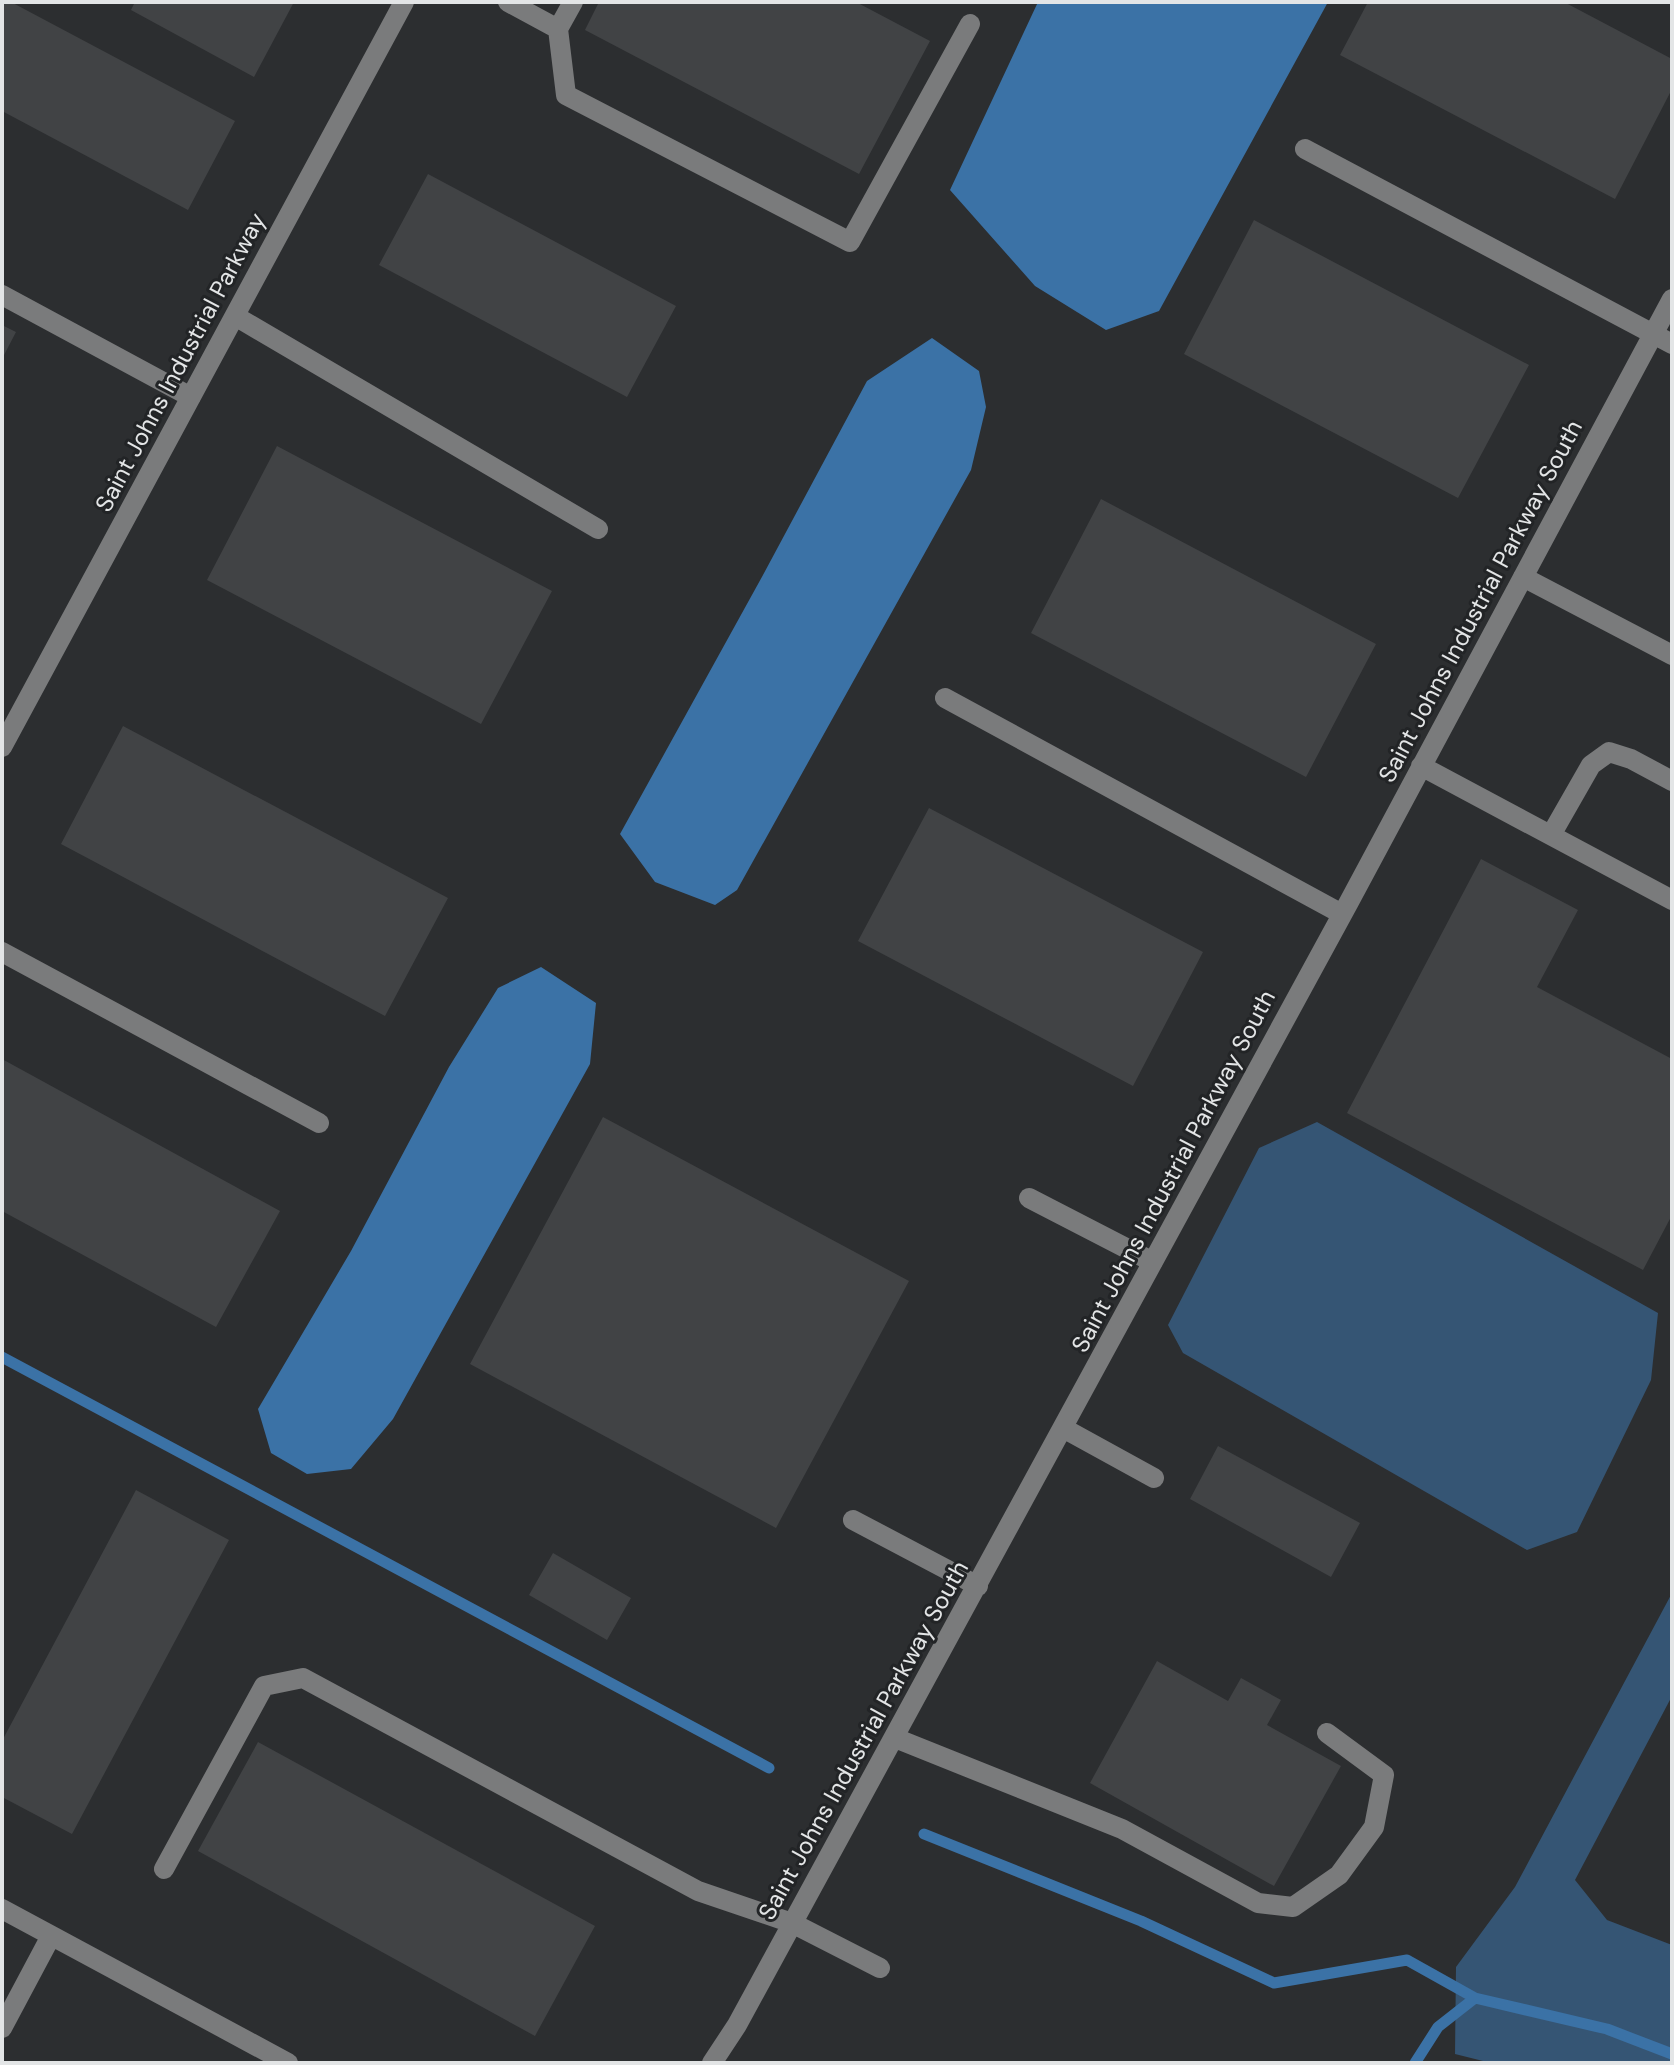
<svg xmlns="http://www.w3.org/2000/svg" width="1674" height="2065" viewBox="0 0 1674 2065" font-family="'DM Sans',sans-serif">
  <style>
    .green { fill: #355574 }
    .water { fill: #3b72a6 }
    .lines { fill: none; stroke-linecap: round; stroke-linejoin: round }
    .stream { stroke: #3b72a6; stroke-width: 11 }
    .building { fill: #414345 }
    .minor { stroke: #7a7b7c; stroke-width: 20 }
    .labels { text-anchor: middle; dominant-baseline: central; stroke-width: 6; stroke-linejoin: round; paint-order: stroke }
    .street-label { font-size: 24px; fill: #e3e5e6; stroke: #222426 }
  </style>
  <rect width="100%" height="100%" fill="#2c2e30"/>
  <path class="green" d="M1317,1122l341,191 -7,67 -74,152 -50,18 -344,-197 -15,-28 91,-177z
    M1672,1593v103l-97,184 32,40 65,25v118h-181l-36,-9 1,-87 59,-80z"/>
  <path class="water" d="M1038,2h290l-169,309 -53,19 -71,-44 -85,-96z
    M932,338l47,33 7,36 -15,63 -234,420 -22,15 -60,-23 -35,-48 143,-259 104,-194z
    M541,967l55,36 -6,61 -197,355 -42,50 -44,5 -36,-21 -13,-44 93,-158 98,-184 49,-79z"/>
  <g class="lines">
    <path class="stream" d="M2,1357l767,411
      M924,1834l217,87 133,62 133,-23 68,38
      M1415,2063l23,-36 37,-29 132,31 65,25"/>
  </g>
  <path class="building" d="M2,2h9l224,119 -47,89 -186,-99z
    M135,2h159l-40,75 -123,-67z
    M599,2h257l74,39 -71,133 -274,-144z
    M1368,2h196l108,57v30l-57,110 -275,-144z
    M428,174l248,132 -49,91 -248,-132z
    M1254,220l275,145 -71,133 -274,-144z
    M2,325l14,7 -14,27z
    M277,446l275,145 -71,133 -274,-144z
    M1101,499l275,145 -70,133 -275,-144z
    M123,726l325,172 -63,118 -324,-172z
    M929,808l274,144 -70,134 -275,-145z
    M1481,859l97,51 -41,77 135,72v156l-29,55 -296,-157z
    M2,1059l278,152 -64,116 -214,-116z
    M603,1117l306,164 -133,247 -306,-164z
    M1218,1446l142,77 -29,54 -141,-78z
    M136,1490l93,50 -157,294 -70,-37v-56z
    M553,1553l78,45 -24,42 -78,-45z
    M1157,1661l71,40 13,-23 40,22 -14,25 74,41 -67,120 -184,-103z
    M258,1742l337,184 -60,110 -337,-185z"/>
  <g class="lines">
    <path class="minor" d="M508,2l50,27 15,-27
      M558,29l8,66 284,147 120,-218
      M1305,149l367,195
      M2,295l189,102
      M235,316l363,213
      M1523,577l149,78
      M945,698l397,216
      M2,747l402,-745
      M1421,766l251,134
      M1551,835l40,-70 18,-13 22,7 41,22
      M2,952l317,171
      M1029,1198l124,64
      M1063,1428l91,50
      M853,1520l125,66
      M895,1738l227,91 136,74 35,4 46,-32 35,-48 10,-52 -57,-42
      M164,1869l100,-183 39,-8 395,213 94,32 88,45
      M2,1909l286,154
      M2,2028l49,-92
      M712,2063l25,-38 612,-1123 323,-603"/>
  </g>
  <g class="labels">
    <g class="street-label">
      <text transform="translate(180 362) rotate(-62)">Saint Johns Industrial Parkway</text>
      <text transform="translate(1480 601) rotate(-62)">Saint Johns Industrial Parkway South</text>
      <text transform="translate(1173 1171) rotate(-62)">Saint Johns Industrial Parkway South</text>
      <text transform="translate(863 1740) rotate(-61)">Saint Johns Industrial Parkway South</text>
    </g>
  </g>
  <rect width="1674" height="2065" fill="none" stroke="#e3e5e6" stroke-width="8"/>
</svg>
